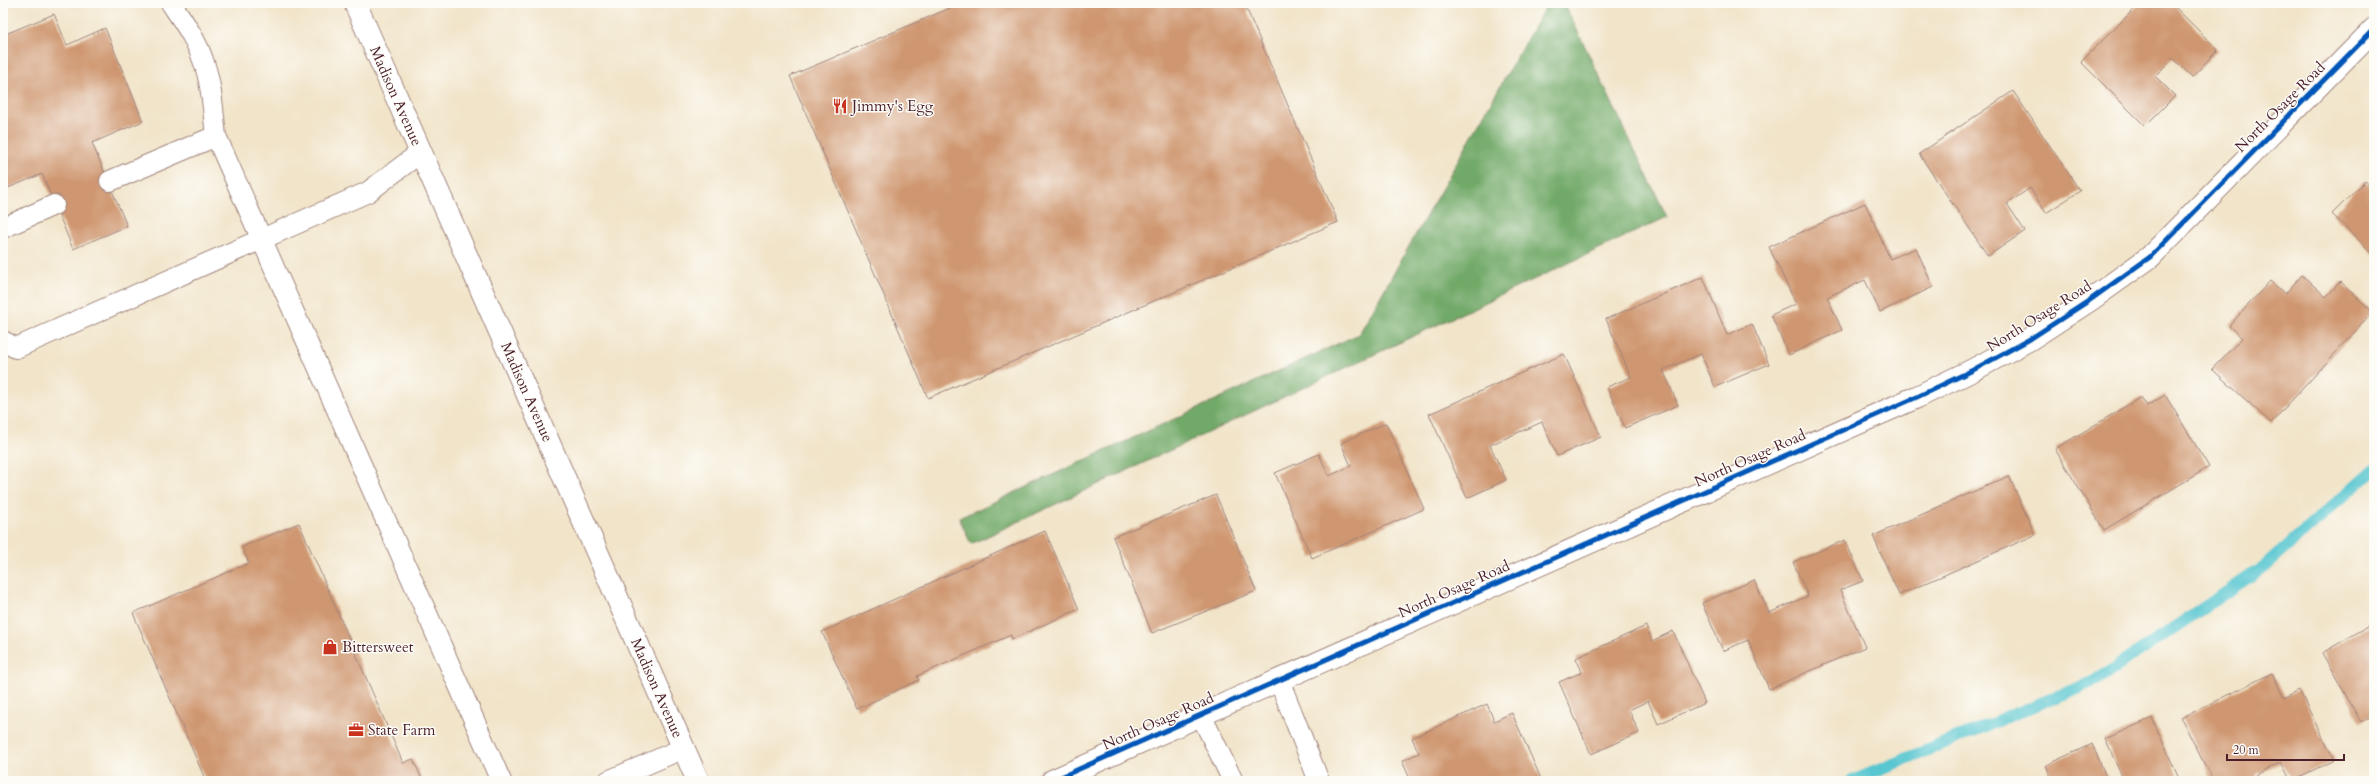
<svg xmlns="http://www.w3.org/2000/svg" width="2377" height="784" viewBox="0 0 2377 784" font-family="Cardo,serif">
  <style>
    .forest { fill: #71a968; stroke: #5e644a }
    .lines { fill: none; stroke-linecap: round; stroke-linejoin: round }
    .stream { stroke: #59c6d0; stroke-width: 12 }
    .building { fill: #cf9771 }
    .lane-casing { stroke: #9e827a; stroke-width: 22 }
    .street-casing { stroke: #9e827a; stroke-width: 24 }
    .secondary-casing { stroke: #9e827a; stroke-width: 24 }
    .lane { stroke: #fff; stroke-width: 20 }
    .street { stroke: #fff; stroke-width: 22 }
    .secondary { stroke: #fff; stroke-width: 22 }
    .cycleway-casing { stroke: #fdfcf7; stroke-width: 8 }
    .cycleway { stroke: #0057b8; stroke-width: 5 }
    .labels { text-anchor: middle; dominant-baseline: central; stroke-width: 3; stroke-linejoin: round; paint-order: stroke }
    .street-label { font-size: 15px; fill: #4a1f2b; stroke: #fdfcf7 }
    .poi-label { font-size: 15px; fill: #4a1f2b; stroke: #fdfcf7; text-anchor: start }
  </style>
  <rect width="100%" height="100%" fill="#fdfcf7"/>
  <filter id="ink" filterUnits="userSpaceOnUse"><feTurbulence type="fractalNoise" baseFrequency=".025" numOctaves="2"/><feDisplacementMap in="SourceGraphic" scale="8" xChannelSelector="R" yChannelSelector="G"/><feConvolveMatrix kernelMatrix="1 2 1 2 8 2 1 2 1" color-interpolation-filters="sRGB"/></filter>
  <filter id="wash" filterUnits="userSpaceOnUse"><feTurbulence type="fractalNoise" baseFrequency=".012" numOctaves="4" result="noise"/><feDisplacementMap in="SourceGraphic" scale="16" xChannelSelector="R" yChannelSelector="G"/><feGaussianBlur stdDeviation="0.9" result="paint"/><feColorMatrix in="noise" values="0 0 0 0 0 0 0 0 0 0 0 0 0 0 0 0 0 1.4 0 .05"/><feComposite in="paint" operator="in"/></filter>
  <g filter="url(#wash)">
    <rect width="100%" height="100%" fill="#f1e4c9"/>
    <path class="forest" d="M1564,3l103,214 -696,327 -12,-26 400,-184 185,-325z"/>
    <g class="lines">
      <path class="stream" d="M1852,781l245,-101 168,-114 109,-97"/>
    </g>
    <g id="blocks">
      <path class="building" d="M962,3h282l94,219 -410,176 -138,-322z
        M2140,3h31l47,47 -26,27 -19,-19 -18,18 20,20 -30,30 -64,-64z
        M54,14l13,31 38,-17 38,93 -51,22 35,83 -54,23 -31,-75 -39,16v-155z
        M2013,91l67,100 -34,22 -16,-25 -23,16 18,27 -37,25 -69,-102z
        M2365,181l9,8v66l-42,-41z
        M1865,203l25,56 26,-11 17,39 -53,25 -15,-32 -38,17 15,33 -53,25 -18,-40 25,-11 -27,-57z
        M2302,275l24,22 14,-15 33,30 -102,111 -59,-54 30,-31 -13,-12 41,-45 15,13z
        M1703,277l24,58 25,-11 17,40 -54,23 -14,-33 -38,16 15,35 -53,23 -18,-41 24,-10 -25,-58z
        M1564,354l37,83 -44,19 -15,-34 -52,23 16,35 -39,18 -38,-84z
        M2165,395l44,72 -105,63 -49,-81 86,-52 6,9z
        M1386,423l38,86 -112,49 -37,-85 44,-19 10,22 22,-10 -10,-23z
        M2009,476l26,59 -136,60 -26,-59z
        M1216,495l40,96 -104,42 -39,-96z
        M299,523l104,240 10,-4 10,22h-217l-73,-168 116,-50 -7,-16z
        M1045,531l34,78 -67,30 -1,-4 -94,41 2,4 -62,29 -35,-77z
        M1845,540l18,41 -23,9 25,57 -96,42 -21,-49 -25,11 -21,-48 52,-23 15,33 39,-17 -15,-34z
        M2374,623v91l-13,8 -39,-69z
        M1646,626l6,15 21,-10 32,72 -47,21 -10,-23 -19,9 10,23 -48,21 -32,-72 23,-10 -6,-14z
        M2272,673l12,25 15,-8 35,70 -43,21 -10,-19 -25,13 3,6h-46l-32,-63z
        M1487,704l7,17 18,-8 30,68h-131l-9,-20 17,-8 -7,-15z
        M2152,718l28,63h-56l-19,-42z
        M2092,744l16,37h-55l-7,-16z"/>
    </g>
  </g>
  <g filter="url(#ink)">
    <use href="#blocks" fill-opacity="0" stroke="#9e827a" stroke-width="1"/>
    <g class="lines">
      <g class="lane-casing">
        <path id="lane" d="M171,3c12,18 25,36 32,57 9,24 10,51 13,76l285,645
          M110,181l106,-45
          M3,228l51,-23
          M3,341l13,7 352,-156 53,-40
          M1279,680l40,101
          M1201,715l32,66
          M608,781l76,-33"/>
      </g>
      <g class="street-casing">
        <path id="street" d="M1052,781l865,-384 56,-27 57,-31 60,-39 60,-43 224,-228"/>
      </g>
      <g class="secondary-casing">
        <path id="secondary" d="M355,3l343,778"/>
      </g>
      <use href="#lane" class="lane"/>
      <use href="#street" class="street"/>
      <use href="#secondary" class="secondary"/>
      <g class="cycleway-casing">
        <path id="cycleway" d="M1052,781l865,-384 56,-27 57,-31 60,-39 60,-43 224,-228"/>
      </g>
      <use href="#cycleway" class="cycleway"/>
    </g>
  </g>
  <defs>
    <g id="restaurant-bare" transform="scale(1.2)"><path d="M-5-6h1v4h1v-4h1v4h1v-4h1v5L-1.5 .5V6h-2V.5L-5-1ZM5-6V6H3V1.5H1.5Q1.5-4 5-6Z" fill="#c8321e" stroke="#fdfcf7" stroke-width="2.5" paint-order="stroke"/></g>
    <g id="shop-bare" transform="scale(1.2)"><path d="M-5-2.5h2.3a2.7 3.5 0 0 1 5.4 0H5L5.5 6h-11ZM-1.5-2.5h3a1.5 2.3 0 0 0-3 0Z" fill="#c8321e" stroke="#fdfcf7" stroke-width="2.5" paint-order="stroke"/></g>
    <g id="office-bare" transform="scale(1.2)"><path d="M-6-3h4V-5.5h4V-3h4V5H-6ZM-1-4.5V-3h2v-1.5ZM-6 0V1H6V0Z" fill="#c8321e" stroke="#fdfcf7" stroke-width="2.5" paint-order="stroke"/></g>
  </defs>
  <g fill-rule="evenodd">
    <use href="#restaurant-bare" x="840" y="106"/>
    <use href="#shop-bare" x="330" y="647"/>
    <use href="#office-bare" x="356" y="730"/>
  </g>
  <g class="labels">
    <g class="street-label">
      <text transform="translate(396 96) rotate(66)">Madison Avenue</text>
      <text transform="translate(2280 107) rotate(-45)">North Osage Road</text>
      <text transform="translate(2039 316) rotate(-32)">North Osage Road</text>
      <text transform="translate(527 392) rotate(66)">Madison Avenue</text>
      <text transform="translate(1750 458) rotate(-24)">North Osage Road</text>
      <text transform="translate(1454 589) rotate(-24)">North Osage Road</text>
      <text transform="translate(657 688) rotate(66)">Madison Avenue</text>
      <text transform="translate(1158 721) rotate(-24)">North Osage Road</text>
    </g>
    <g class="poi-label">
      <text x="852" y="106">Jimmy's Egg</text>
      <text x="342" y="647">Bittersweet</text>
      <text x="368" y="730">State Farm</text>
    </g>
  </g>
  <rect width="2377" height="784" fill="none" stroke="#fdfcf7" stroke-width="16"/>
  <path d="M2227 754v6h117v-6" fill="none" stroke="#4a1f2b" stroke-width="2"/>
  <text x="2233" y="754" font-size="12" fill="#4a1f2b" stroke="#fdfcf7" stroke-width="3" paint-order="stroke">20 m</text>
</svg>
